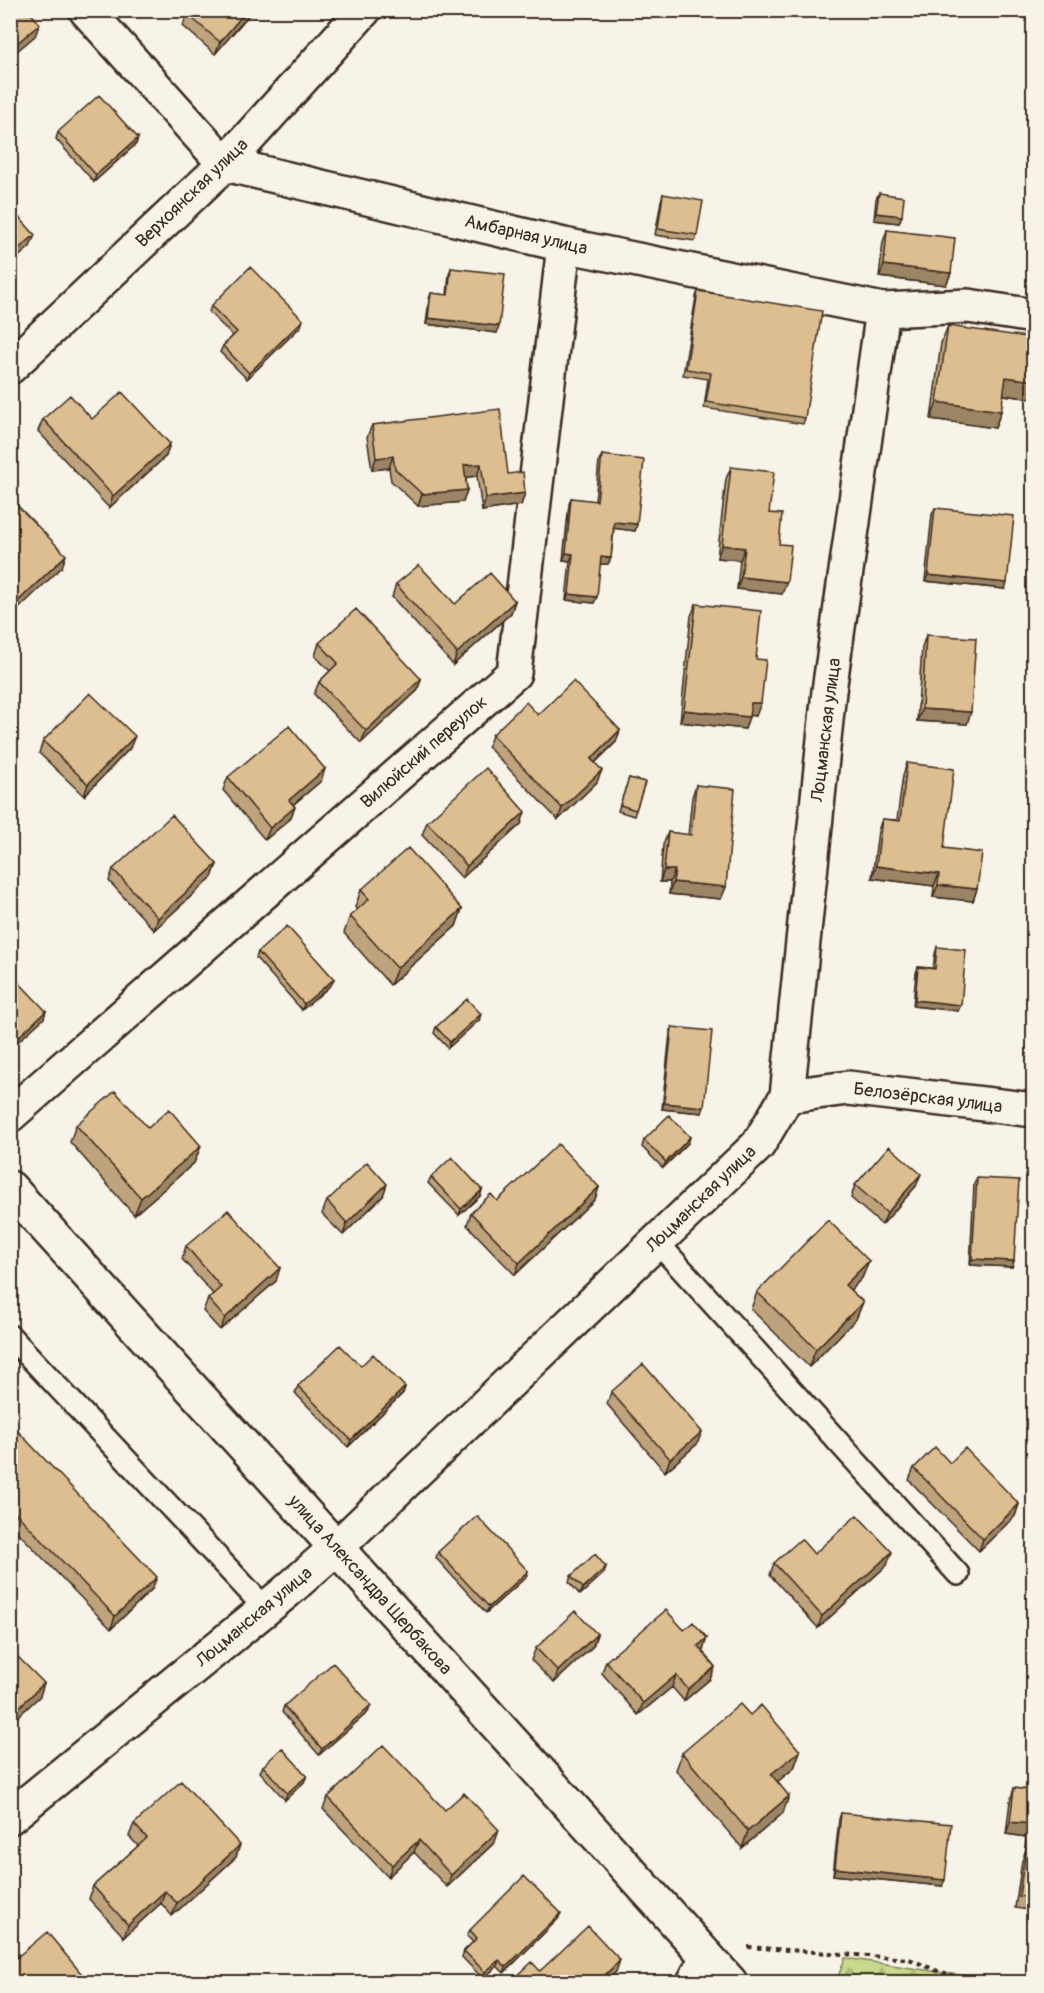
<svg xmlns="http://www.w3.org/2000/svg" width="1044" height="1993" viewBox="0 0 1044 1993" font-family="Pangolin,sans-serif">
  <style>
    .forest { fill: url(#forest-firs); stroke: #818256; stroke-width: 1.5 }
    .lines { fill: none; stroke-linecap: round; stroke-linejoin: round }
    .service-casing { stroke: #3b2a1e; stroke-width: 26 }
    .minor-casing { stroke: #3b2a1e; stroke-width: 38 }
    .tertiary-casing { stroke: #3b2a1e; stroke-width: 38 }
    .path { stroke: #3b2a1e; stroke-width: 4; stroke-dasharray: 4.5 4.5; stroke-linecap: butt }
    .service { stroke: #f7f3e8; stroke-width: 21 }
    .minor { stroke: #f7f3e8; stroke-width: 33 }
    .tertiary { stroke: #f7f3e8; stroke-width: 33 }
    .wall { fill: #bea37c; stroke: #3b2a1e; stroke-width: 1.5 }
    .shaded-wall { fill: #9b8565; stroke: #3b2a1e; stroke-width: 1.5 }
    .building { fill: #ddbe90; stroke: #3b2a1e; stroke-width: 1.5 }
    .labels { text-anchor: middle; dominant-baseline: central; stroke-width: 4.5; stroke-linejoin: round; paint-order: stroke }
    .street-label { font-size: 18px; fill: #3b2a1e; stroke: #f7f3e8 }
  </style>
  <defs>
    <pattern id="forest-firs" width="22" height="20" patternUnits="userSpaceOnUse" patternTransform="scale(1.5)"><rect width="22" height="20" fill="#c7d98d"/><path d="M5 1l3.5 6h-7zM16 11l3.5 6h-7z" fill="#acba79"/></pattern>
  </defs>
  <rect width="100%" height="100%" fill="#f7f3e8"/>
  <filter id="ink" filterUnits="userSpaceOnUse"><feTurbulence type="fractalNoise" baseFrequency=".0167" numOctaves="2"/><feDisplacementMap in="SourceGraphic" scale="12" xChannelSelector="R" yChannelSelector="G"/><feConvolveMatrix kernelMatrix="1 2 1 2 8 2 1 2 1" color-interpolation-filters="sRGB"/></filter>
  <g filter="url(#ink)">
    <path class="forest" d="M845,1958l160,24h-169z"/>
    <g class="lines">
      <g class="service-casing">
        <path id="service" d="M657,1242l301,332
          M10,1336l255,272"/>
      </g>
      <g class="minor-casing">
        <path id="minor" d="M86,10l139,154 339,81 319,65 85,-4 66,10
          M10,367l215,-203 139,-154
          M787,1096l61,-8 186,22
          M10,1115l504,-442 50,-428
          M10,1817l276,-225 50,-44 422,-403 29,-49 42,-405 54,-381
          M694,1982l13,-25"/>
      </g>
      <g class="tertiary-casing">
        <path id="tertiary" d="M10,1188l720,794"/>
      </g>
      <path class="path" d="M748,1947l161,12 55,23"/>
      <use href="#service" class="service"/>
      <use href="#minor" class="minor"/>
      <use href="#tertiary" class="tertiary"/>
    </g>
    <path class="wall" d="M253,10l-38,44 -32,-28 4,-12z
      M58,132l80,6 -2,6 -42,38 -38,-43z
      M879,193l20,30 -25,-3 2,-21z
      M663,194l34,41 -2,6 -40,-6 6,-34z
      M887,230l64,43 -5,12 -67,-8 4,-35z
      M451,268l48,58 -2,7 -71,-9 3,-25 2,-6 16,2 2,-21z
      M698,291l107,127 -2,6 -99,-16 4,-29 -25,-4 13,-78z
      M211,306l90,20 -54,53 -27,-27 3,-6 10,-10 -24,-24z
      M948,326l84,73 -29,-4 -2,16 -6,17 -64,-9 10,-76z
      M43,419l123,37 -57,52 -71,-77z
      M372,425l136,49 17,19 -4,12 -39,6 -5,-35 -11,1 1,13 -4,12 -45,4 -27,-25 -2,-13 -17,2 -5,-33z
      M602,455l35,69 -2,7 -21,-3 -3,30 -3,6h-8l-6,39 -28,-3 4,-39 -7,-1 6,-56 2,-6 24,3 4,-40z
      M731,467l38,46 10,31 3,50 -45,-5 3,-29 -23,-2 9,-79z
      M935,508l70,81 -80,-8 7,-67z
      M396,584l59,20 60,-3 -4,12 -58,52 -61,-68z
      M696,604l60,55v57l-7,-1 -4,14 -65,-7 11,-106z
      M926,635l41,89 -50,-3 5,-74z
      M319,643l102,36 -4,12 -56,52 -47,-49 5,-12 11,-11 -15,-15z
      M538,715l82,15 -4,12 -21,21 2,19 -39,38 -70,-73 4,-12z
      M43,741l87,7 -46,48 -45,-43z
      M907,763l37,85 33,41 -4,12 -40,-4 1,-11 -62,-8 6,-47 4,-12 15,1 6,-45z
      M228,777l93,4 -28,24 2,2 -5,12 -25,21 -42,-50z
      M629,778l16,4 -11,34 -16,-5z
      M696,785l30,102 -5,12 -52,-5 1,-12h-10l3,-37 5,-13 20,3 4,-38z
      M427,822l94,2 -59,54 -40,-43z
      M217,864l-5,13 -58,53 -45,-49 4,-12z
      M361,890l101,19 -6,17 -66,59 -46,-52 6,-17 7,-6 -2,-3z
      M937,947l21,64 -45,-5 3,-33 2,-6 15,1 2,-14z
      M258,952l76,27 -3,6 -29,25 -46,-52z
      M479,1020l-31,28 -14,-15 2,-6z
      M672,1027l30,86 -40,-4 8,-76z
      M76,1125l72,3 53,18 -7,17 -60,52 -64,-73z
      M690,1137l-2,6 -25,25 -21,-21 2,-7z
      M431,1177l51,13 -2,6 -21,19 -31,-32z
      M977,1178l37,83 -2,6 -42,-2 4,-81z
      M855,1185l61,1 -34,39 -31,-27z
      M599,1187l-4,12 -80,76 -48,-50 4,-12 26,-12z
      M383,1196l-40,39 -21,-21 5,-13z
      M186,1246l90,35 -56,49 -17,-19 5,-12 5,-5 -31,-35z
      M869,1261l-7,17 -12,12 13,12 -7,17 -47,48 -58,-58 6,-17z
      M361,1366l44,21 -2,6 -55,54 -53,-54 3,-7z
      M611,1392l86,52 -32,28 -58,-68z
      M10,1423l142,166 -41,40 -101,-105z
      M950,1463l69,41 -4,12 -36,35 -70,-71 5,-12z
      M438,1552l90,19 -2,6 -40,36 -50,-55z
      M814,1554l73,11 -69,63 -48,-53 4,-12z
      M604,1573l-24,22 -11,-13 2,-6z
      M597,1634l-4,12 -39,37 -23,-23 5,-12z
      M703,1650l-1,1 13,16 -5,12 -26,22 -12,-14 -34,28 -36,-42 4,-12z
      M284,1706l84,6 -49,43 -37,-43z
      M750,1715l50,36 -6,17 -17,14 6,31 -41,35 -66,-78 6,-17z
      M263,1766l41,16 -19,18 -25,-28z
      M1014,1788l20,3v57l-9,-1 1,-10 -20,-3 4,-33z
      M328,1797l117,13 50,32 -48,45 -33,-35 -26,25 -65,-68z
      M841,1813l101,73 -109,-11 6,-56z
      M134,1824l102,33 -64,59 -11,-13 -37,34 -35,-38 4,-13 45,-40 -9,-10z
      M1026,1849l8,1v61l-19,-3 7,-47z
      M558,1919l-54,54 -7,-7 -14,13 -21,-22 2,-6 9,-9 -6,-6 3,-6z
      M10,1963l74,20h-71l-3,-4z"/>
    <path class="shaded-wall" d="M247,10h6l-38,44 5,-12z
      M40,24l-5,12 -25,21v-8z
      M138,138l-2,6 -42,38 2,-7z
      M876,213l26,3 -3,7 -25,-3z
      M35,235l-5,12 -20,17 1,-9z
      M884,265l67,8 -5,12 -67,-8z
      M428,318l71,8 -2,7 -71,-9z
      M303,320l-2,6 -54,53 2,-6z
      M1006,377l28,4v13l-2,5 -33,-5z
      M937,402l64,9 -6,17 -64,-9z
      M170,444l-4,12 -57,52 4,-12z
      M393,456l-4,12 -17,2 4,-12z
      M481,464l-4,12 -17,2 4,-13z
      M467,490l-4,12 -45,4 4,-12z
      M525,493l-4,12 -39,6 4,-13z
      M614,522l23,2 -2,7 -23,-3z
      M722,545l23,3 -5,12 -23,-2z
      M566,553l7,1 -3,7 -7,-1z
      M66,555l-4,12 -52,50v-8z
      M601,557l10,1 -3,6h-9z
      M928,575l79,8 -2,6 -80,-8z
      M741,577l46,5 -5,12 -45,-5z
      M569,594l28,3 -3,6 -28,-3z
      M515,601l-4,12 -58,52 4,-12z
      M421,679l-4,12 -56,52 5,-12z
      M751,703h10l-5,13 -10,-1z
      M922,709l49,3 -4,12 -50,-3z
      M684,710l65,7 -4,12 -65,-7z
      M620,730l-4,12 -30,29 5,-12z
      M135,736l-5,12 -46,48 4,-12z
      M325,769l-4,12 -37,31 5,-12z
      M602,770l-5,12 -39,38 4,-12z
      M295,807l-5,12 -25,21 5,-12z
      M525,812l-4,12 -59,54 5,-12z
      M217,864l-5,13 -58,53 4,-12z
      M876,866l63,8 -5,12 -62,-8z
      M664,870h11l-5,12h-10z
      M673,882l53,5 -5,12 -52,-5z
      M938,885l39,4 -4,12 -40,-4z
      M462,909l-6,17 -66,59 7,-17z
      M334,979l-3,6 -29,25 2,-6z
      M915,1000l46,5 -3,6 -45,-5z
      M46,1011l-2,7 -34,31v-4z
      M481,1014l-2,6 -31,28 2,-6z
      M664,1103l40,4 -2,6 -40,-4z
      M690,1137l-2,6 -25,25 3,-6z
      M201,1146l-7,17 -60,52 7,-17z
      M921,1174l-5,12 -34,39 5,-12z
      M387,1184l-4,12 -40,39 4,-12z
      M599,1187l-4,12 -80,76 4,-12z
      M482,1190l-2,6 -21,19 2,-6z
      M972,1259l42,2 -2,6 -42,-2z
      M869,1261l-7,17 -23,24 6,-17z
      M280,1268l-4,13 -56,49 5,-12z
      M863,1302l-7,17 -47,48 7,-18z
      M405,1387l-2,6 -55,54 3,-7z
      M702,1432l-5,12 -32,28 5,-13z
      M1019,1504l-4,12 -36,35 4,-12z
      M892,1552l-5,13 -69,63 4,-12z
      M606,1567l-2,6 -24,22 3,-7z
      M528,1571l-2,6 -40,36 3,-6z
      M157,1577l-5,12 -41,40 4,-13z
      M597,1634l-4,12 -39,37 4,-12z
      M707,1638l-4,12 -10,8 5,-12z
      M715,1667l-5,12 -26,22 4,-12z
      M676,1675l-4,12 -34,28 5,-12z
      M44,1683l-4,13 -30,28v-8z
      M371,1705l-3,7 -49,43 3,-6z
      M800,1751l-6,17 -29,24 6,-18z
      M307,1776l-3,6 -19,18 2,-7z
      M789,1796l-6,17 -41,35 6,-17z
      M1010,1822l21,2 -5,13 -20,-3z
      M499,1830l-4,12 -48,45 4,-12z
      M1030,1835h4v13l-9,-1z
      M419,1840l-5,12 -26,25 4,-12z
      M240,1845l-4,12 -64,59 5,-13z
      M835,1868l110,12 -3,6 -109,-11z
      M165,1891l-4,12 -37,34 4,-12z
      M561,1913l-3,6 -54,54 2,-6z
      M499,1960l-2,6 -14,13 2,-7z
      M620,1960l-4,12 -11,11h-8z"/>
    <path class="building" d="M10,10h18l12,14 -30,25z
      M190,10h57l-27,32 -33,-28z
      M99,95l39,43 -42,37 -38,-43z
      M879,193l25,4 -2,19 -26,-3z
      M663,194l40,7 -6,34 -39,-6z
      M10,207l25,28 -24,20h-1z
      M887,230l68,8 -4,35 -67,-8z
      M250,267l53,53 -54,53 -26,-27 14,-14 -26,-26z
      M451,268l54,6 -6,52 -71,-8 3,-25 17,2z
      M698,291l124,20 -17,107 -99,-16 5,-29 -25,-4z
      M948,326l86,12v43l-28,-4 -5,34 -64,-9z
      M122,392l48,52 -57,52 -70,-77 27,-24 22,24z
      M500,409l8,65 15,-2 2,21 -39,5 -5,-34 -17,1 3,25 -45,4 -27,-25 -2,-13 -17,2 -4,-33z
      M602,455l42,5 -7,64 -23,-2 -3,36 -10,-1 -4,40 -28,-3 4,-40 -7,-1 5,-55 26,3z
      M731,467l43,5 -5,41 13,1 -3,30 12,1 -4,37 -46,-5 4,-29 -23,-3z
      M10,498l56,57 -56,54z
      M935,508l79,8 -7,67 -79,-8z
      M419,565l36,39 35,-31 25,28 -58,52 -61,-69z
      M696,604l65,7 -5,48 10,1 -5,43h-10l-2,14 -65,-7z
      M356,609l65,70 -55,52 -47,-49 19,-19 -19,-20z
      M926,635l50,3 -5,74 -49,-3z
      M573,681l47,49 -29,29 11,11 -40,38 -70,-73 34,-33 12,13z
      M90,693l45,43 -47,48 -45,-43z
      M289,726l36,43 -36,31 6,7 -25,21 -42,-51z
      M907,763l47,6 -10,79 38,5 -5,36 -39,-4 1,-11 -63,-8 6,-47 18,2z
      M486,768l39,44 -58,54 -40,-44z
      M629,778l16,4 -9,28 -16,-5z
      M696,785l39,4 -9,98 -53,-5 2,-12h-11l4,-38 23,3z
      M172,815l45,49 -59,54 -45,-49z
      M408,848l54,61 -65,59 -47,-52 19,-17 -8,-9z
      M287,926l47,53 -30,25 -46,-52z
      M937,947l29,3 -5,55 -46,-5 3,-33 17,2z
      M10,973l36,38 -36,34z
      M467,999l14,15 -31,28 -14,-15z
      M672,1027l40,4 -8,76 -40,-4z
      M115,1091l33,37 21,-19 32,37 -60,52 -65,-73z
      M669,1115l21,22 -24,25 -22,-22z
      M558,1144l41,43 -80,76 -48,-50 20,-19 6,7z
      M889,1146l32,28 -34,39 -32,-28z
      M452,1157l30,33 -21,19 -30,-32z
      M367,1162l20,22 -40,39 -20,-22z
      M977,1178l42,2 -5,81 -42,-2z
      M228,1210l52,58 -55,50 -17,-19 13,-12 -35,-41z
      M828,1220l41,41 -24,24 18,17 -47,47 -59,-57z
      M340,1345l21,21 12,-12 32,33 -54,53 -53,-54z
      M643,1364l59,68 -32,27 -59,-67z
      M10,1423l147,154 -42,39 -105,-109z
      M935,1447l15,16 15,-15 54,56 -36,35 -69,-71z
      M857,1515l35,37 -70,64 -48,-53 27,-24 13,15z
      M477,1516l51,55 -39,36 -51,-55z
      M595,1554l11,13 -23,21 -12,-12z
      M666,1610l18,20 9,-8 14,16 -9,8 17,21 -27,22 -12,-14 -33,28 -37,-42z
      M575,1611l22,23 -39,37 -22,-23z
      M10,1649l34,34 -34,33z
      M333,1663l38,42 -49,44 -38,-43z
      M740,1704l10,11 11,-10 39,46 -29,23 18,22 -41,35 -66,-78z
      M383,1745l62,65 19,-17 35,37 -48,45 -32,-35 -27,25 -64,-68z
      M282,1748l25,28 -20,17 -24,-27z
      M181,1781l59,64 -63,58 -12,-12 -37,34 -35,-39 54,-48 -13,-14z
      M1014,1788l20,3v44h-4l1,-11 -21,-2z
      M841,1813l110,11 -6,56 -110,-12z
      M1026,1849l8,1v48l-15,-2z
      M524,1876l37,37 -55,54 -7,-7 -14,12 -21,-21 13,-13 -7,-8z
      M588,1926l32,34 -23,23h-82l-2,-3 19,-18 8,9z
      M47,1932l38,46 -5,5h-59l-11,-13v-7z"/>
  </g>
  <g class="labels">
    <g class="street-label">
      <text transform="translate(192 193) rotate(-44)">Верхоянская улица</text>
      <text transform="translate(526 235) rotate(13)">Амбарная улица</text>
      <text transform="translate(826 730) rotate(-83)">Лоцманская улица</text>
      <text transform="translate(424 752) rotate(-41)">Вилюйский переулок</text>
      <text transform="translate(928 1098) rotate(7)">Белозёрская улица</text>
      <text transform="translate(701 1199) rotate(-44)">Лоцманская улица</text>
      <text transform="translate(370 1585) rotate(48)">улица Александра Щербакова</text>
      <text transform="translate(254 1617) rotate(-40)">Лоцманская улица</text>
    </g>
  </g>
  <rect width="1044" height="1993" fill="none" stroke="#f7f3e8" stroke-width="36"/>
  <rect x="18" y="18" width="1008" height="1957" fill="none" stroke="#3b2a1e" stroke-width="2" filter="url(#ink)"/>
</svg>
